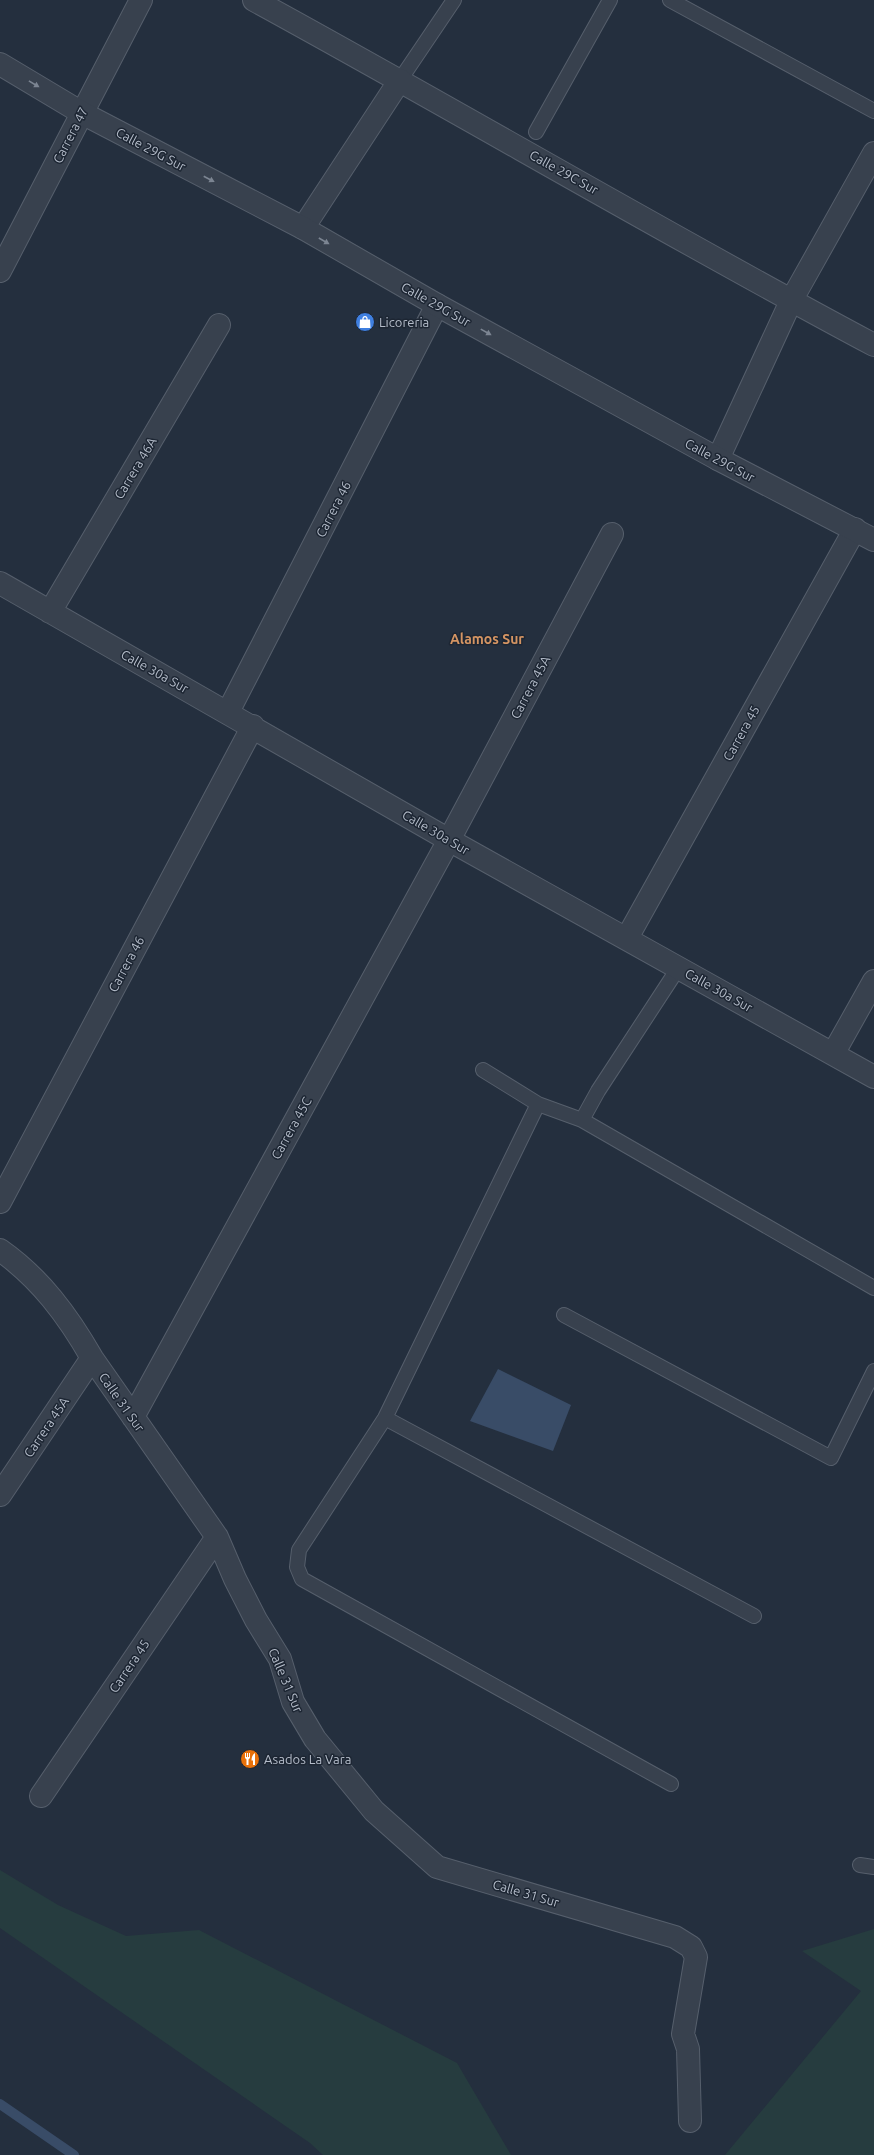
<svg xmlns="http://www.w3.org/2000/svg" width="874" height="2155" viewBox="0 0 874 2155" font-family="Ubuntu,sans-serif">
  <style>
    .green { fill: #263c3f }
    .water { fill: #394c67 }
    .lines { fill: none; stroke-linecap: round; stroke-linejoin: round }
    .stream { stroke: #394c67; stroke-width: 10 }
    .service-casing { stroke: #565f6c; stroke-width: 16 }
    .minor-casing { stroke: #565f6c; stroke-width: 24 }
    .tertiary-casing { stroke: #565f6c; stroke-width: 24 }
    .service { stroke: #38414e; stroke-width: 14 }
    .minor { stroke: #38414e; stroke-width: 22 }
    .tertiary { stroke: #38414e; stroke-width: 22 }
    .oneway { fill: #7c8592 }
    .labels { text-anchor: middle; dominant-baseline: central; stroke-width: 3; stroke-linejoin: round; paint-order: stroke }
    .street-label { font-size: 13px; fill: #b4bcc9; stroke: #1d2633 }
    .poi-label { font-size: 13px; fill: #b4bcc9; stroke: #1d2633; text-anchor: start }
    .neighbourhood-label { font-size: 14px; font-weight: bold; fill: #d59563; stroke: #1d2633 }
  </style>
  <rect width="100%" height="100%" fill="#242f3e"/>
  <path class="green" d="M0,1870l58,35 68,31 73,-6 258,133 54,92h-188l-13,-12 -310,-215z
    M874,1929v226h-149l136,-164 -59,-40z"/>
  <path class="water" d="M498,1369l73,36 -18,46 -83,-30z"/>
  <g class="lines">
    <path class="stream" d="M0,2104l74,51"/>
    <g class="service-casing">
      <path id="service" d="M670,0l204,111
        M400,80l54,-80
        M536,132l74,-132
        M483,1070l55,34 44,16 292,168
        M538,1104l-153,314 -86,132 -2,17 5,12 369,205
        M582,1120l16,-29 81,-124
        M564,1315l267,143 43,-87
        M385,1418l369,198
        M860,1865l14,2"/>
    </g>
    <g class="minor-casing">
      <path id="minor" d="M254,0c207,113 411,234 620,345
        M303,228l97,-148
        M0,271l141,-271
        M718,459l73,-158 83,-148
        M0,583l449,257 425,237
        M50,612l169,-287
        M228,712l209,-407
        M627,938l228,-409
        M833,1054l41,-73
        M0,1202l253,-476
        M0,1250c40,28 68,66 92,108l125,179 18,42 21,41 24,39 13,43 22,37 59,72 63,56 238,70 16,10 5,10 -13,77 5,15 2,72
        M133,1417l316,-577 163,-306
        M0,1495l92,-137
        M41,1796l176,-259"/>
    </g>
    <g class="tertiary-casing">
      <path id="tertiary" d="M0,64l82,49 221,115 134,77 281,154 156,81"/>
    </g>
    <use href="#service" class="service"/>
    <use href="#minor" class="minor"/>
    <use href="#tertiary" class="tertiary"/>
  </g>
  <defs><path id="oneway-solid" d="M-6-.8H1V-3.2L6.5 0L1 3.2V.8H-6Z"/></defs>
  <g class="oneway">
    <use href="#oneway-solid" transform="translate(34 84) rotate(31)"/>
    <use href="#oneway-solid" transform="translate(209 179) rotate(28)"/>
    <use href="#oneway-solid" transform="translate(324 241) rotate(30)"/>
    <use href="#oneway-solid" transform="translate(486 332) rotate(29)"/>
  </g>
  <defs>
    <g id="shop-disc" transform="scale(1)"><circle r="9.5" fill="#3f7fe0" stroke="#1d2633"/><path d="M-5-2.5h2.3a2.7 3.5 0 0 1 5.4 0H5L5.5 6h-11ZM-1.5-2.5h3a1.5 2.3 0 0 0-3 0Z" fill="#fff"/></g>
    <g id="restaurant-disc" transform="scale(1)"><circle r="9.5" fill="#e8710a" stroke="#1d2633"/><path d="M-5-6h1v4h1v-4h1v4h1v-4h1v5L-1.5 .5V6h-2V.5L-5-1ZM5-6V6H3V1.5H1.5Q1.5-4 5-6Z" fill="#fff"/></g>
  </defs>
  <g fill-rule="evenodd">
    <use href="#shop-disc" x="365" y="322"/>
    <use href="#restaurant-disc" x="250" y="1759"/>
  </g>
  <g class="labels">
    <g class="street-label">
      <text transform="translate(70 135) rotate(-63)">Carrera 47</text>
      <text transform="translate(151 149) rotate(28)">Calle 29G Sur</text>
      <text transform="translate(564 172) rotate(29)">Calle 29C Sur</text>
      <text transform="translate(436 304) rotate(29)">Calle 29G Sur</text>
      <text transform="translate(720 460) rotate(28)">Calle 29G Sur</text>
      <text transform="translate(135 468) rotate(-59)">Carrera 46A</text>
      <text transform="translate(333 509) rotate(-63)">Carrera 46</text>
      <text transform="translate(155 671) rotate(29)">Calle 30a Sur</text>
      <text transform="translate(530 687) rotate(-62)">Carrera 45A</text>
      <text transform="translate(741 733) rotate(-61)">Carrera 45</text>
      <text transform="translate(436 832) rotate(30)">Calle 30a Sur</text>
      <text transform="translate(126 964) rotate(-62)">Carrera 46</text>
      <text transform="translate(719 990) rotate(29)">Calle 30a Sur</text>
      <text transform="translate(291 1128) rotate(-61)">Carrera 45C</text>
      <text transform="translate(122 1402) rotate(55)">Calle 31 Sur</text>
      <text transform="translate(46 1427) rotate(-56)">Carrera 45A</text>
      <text transform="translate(129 1666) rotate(-56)">Carrera 45</text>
      <text transform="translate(286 1680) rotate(67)">Calle 31 Sur</text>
      <text transform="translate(526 1893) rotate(16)">Calle 31 Sur</text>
    </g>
    <g class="poi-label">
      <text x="379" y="322">Licoreria</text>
      <text x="264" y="1759">Asados La Vara</text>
    </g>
    <g class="neighbourhood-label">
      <text x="487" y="639">Alamos Sur</text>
    </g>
  </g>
</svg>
